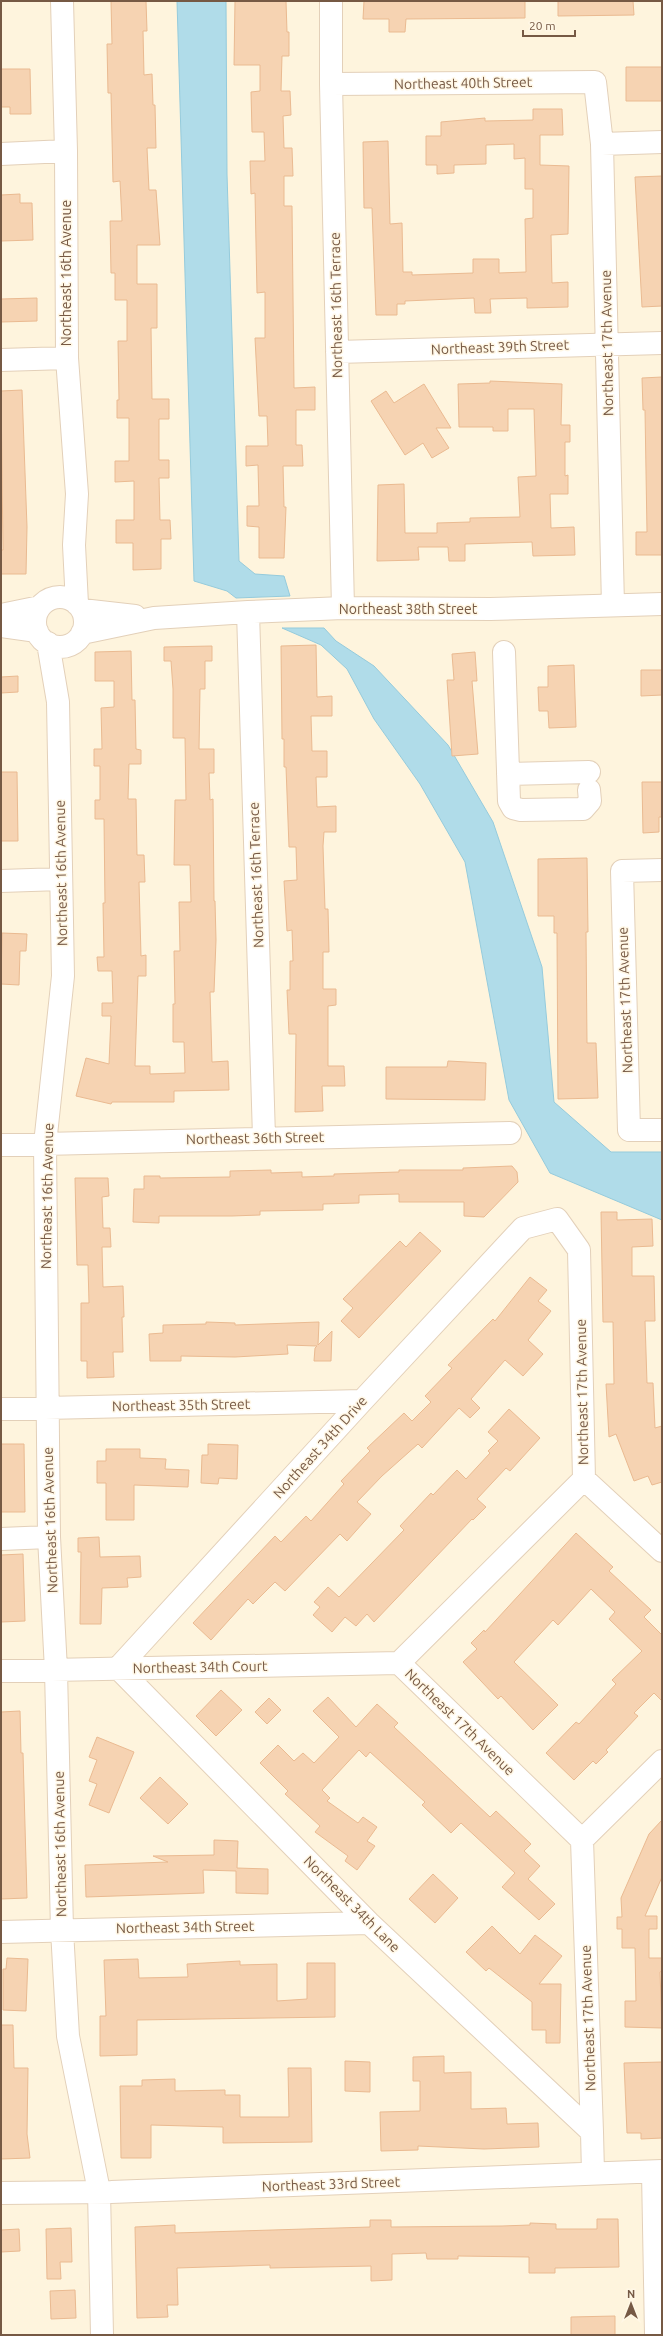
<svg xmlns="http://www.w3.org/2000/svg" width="663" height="2336" viewBox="0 0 663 2336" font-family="Ubuntu,sans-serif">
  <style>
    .water { fill: #b0dce9; stroke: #95cbdc }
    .building { fill: #f6d3b2; stroke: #eaba91 }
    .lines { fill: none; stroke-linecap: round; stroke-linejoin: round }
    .minor-casing { stroke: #e3d0b9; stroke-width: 24 }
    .minor { stroke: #fff; stroke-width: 22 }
    .labels { text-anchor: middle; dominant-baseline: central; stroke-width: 3; stroke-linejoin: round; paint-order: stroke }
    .street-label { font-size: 14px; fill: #765944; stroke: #fff7e5 }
  </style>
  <rect width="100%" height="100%" fill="#fef4dd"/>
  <path class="water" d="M177,1h49l1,173 12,387 16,13 29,2 6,20 -54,2 -9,-7 -33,-10z
    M282,628h42l12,13 38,25 74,79 45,77 49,145 12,135 57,50h51v68l-112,-47 -41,-73 -44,-238 -45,-78 -46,-65 -27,-50 -26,-24z"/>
  <path class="building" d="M111,1h35l1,30h-4l1,44 8,-1 1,31h2l1,43h-9l2,42h7l4,55h-23v39h20v44h-6l1,71h17v20h-10v41h10v18h-10l1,42h10l1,19h-10v30l-28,1v-27h-17v-23h18v-39l-19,1v-21h14v-43h-12v-18h2l-1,-59h9v-41h-12v-27h-4l-1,-52h12l-2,-40 -7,1 -2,-89h-3l-1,-49h5z
    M235,1h51l1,31h2v24h-7l-1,35h9l1,24 -8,1 1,32h8l1,28h-9v30h8l2,182 21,-1v23h-19v35h6l1,21h-20l1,41h2l-2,51h-25v-31l-12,-1v-20h12l-1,-41 -12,1v-20h22l-1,-30h-8l-4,-78h10v-46l-8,1 -2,-100 -4,1 -1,-33h15l-1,-29h-12l-1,-40 9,-1v-26h-26z
    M364,1h161v17l-119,1 -1,13h-16v-13h-26z
    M558,1h75l1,14 -76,1z
    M626,67h36v34h-36z
    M1,69h29l1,45h-21v-7h-9z
    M533,109h29l1,26h-23v30l29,1 -1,68 -17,1 1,48 16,-1v25l-41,1v-10l-37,1 1,14h-16l-1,-15 -69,3v3h-8v11h-21l-4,-107h-8l-1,-66 25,-1 2,83 12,-1 1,49h9v3l61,-2v-14h26v14l27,-1 -1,-53 8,-1v-29h-8v-31l-11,1v-15l-28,1v19l-32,1v8l-17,1v-9h-11v-29h15v-14l44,-4v3l48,-1z
    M662,176v130l-20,1 -7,-130z
    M20,194v9h12l1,37 -32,1v-46z
    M37,298v23l-36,1v-23z
    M662,377v178h-26v-23h11l-2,-122h-2l-1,-32z
    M490,381l72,3 -1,41h9v17h-5v34l3,-1v19h-18l1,34 23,-1 1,28 -42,1 -1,-14 -67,2v17h-16l-1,-14h-30l1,13 -42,1 1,-76 26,-1 1,49h32v-10l33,-1v-4l50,-1 -2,-40 18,-1 -2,-67h-26v22h-15v-4h-34l-1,-43 32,-1z
    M424,384l27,44h-15l13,20 -17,10 -9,-15 -18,12 -34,-54 15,-10 8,12z
    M22,390l5,137 -1,47h-25v-24h2l-2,-159z
    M316,645l1,52 15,-1v20h-21l1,35h15v26h-11l1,30 19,-1v26h-12l-1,14 2,63h3l1,43h-6v37h13v16l-8,1v60h16l1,20h-23l1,25 -28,1 1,-78h-7l-2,-44h3v-29h3l-1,-31 -5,1 -3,-50 13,-1 -1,-33h-7l-3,-80h-2v-28h-2l-1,-93z
    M212,646v15h-7v28h-5l-1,60h15v24h-5l1,27 3,-1 1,102h1l1,39 -2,52h-4l2,70 16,-1 1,29 -55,1v11h-62l-1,2 -35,-8 10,-38 23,6 2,-48h-9v-13h11l-1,-32h-14l-1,-14h7l-1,-54h2l-1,-84h-9v-19h5v-34h-6v-17h8l-1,-41 13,-1v-26h-19v-29l36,-1 1,49h3l1,49 5,1v14h-12l-1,35h8l1,56h7l1,27h-6l2,74 5,-1v21h-8l-3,90h15v8l35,-1 -1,-31h-11v-38h2l-1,-53h6l-1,-49h12l-1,-37h-16l1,-65h11l-1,-62h-12v-49l-2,-28h-7v-14z
    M475,652l2,29h-5l6,73 -26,2 -5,-76h7l-2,-26z
    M574,665l2,62 -27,1 -1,-17h-9l-1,-24h10v-21z
    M641,670h21v25l-21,1z
    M18,676v16l-17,1v-16z
    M1,772h16l1,69h-17z
    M642,782h20v35h-3v15l-16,1z
    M587,858l1,74h-2l1,111h9l2,55 -40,1 -1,-166h-3v-17h-16v-57z
    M2,933l25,1 -1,17h-6l-1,34 -18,-1z
    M448,1061l38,2 -1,37 -99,-1v-32h61z
    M512,1166l5,6 1,10 -34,35 -20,-1v-14h-65v-8l-40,1v8l-36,1v6l-63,1v4l-28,1h-73v7l-26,-1 1,-33h10v-13h16v2l70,-1v-6l41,-1v3l31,-1v5l32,-1v-2l65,-2v-2h64v-2z
    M75,1178h33l1,18 -7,1 1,31h7l1,19h-9l1,40 20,-1 1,31h-2l1,35h-10l1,25 -27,1v-17h-6v-58h8l-1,-38h-11z
    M601,1212h16v8l35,-1 1,27 -21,1v29h22l1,45h-10l2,62h6l2,45 7,-2v56l-10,3 -4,-9 -14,5 -18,-47 -7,3 -3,-53h8l-1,-62h-10z
    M420,1232l21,19 -82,87 -18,-17 12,-13 -10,-9 57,-58 6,6z
    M530,1277l17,13 -9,11 13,10 -23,29 15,14 -20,22 -18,-16 -34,39 9,9 -10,10 -11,-10 -37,40 -4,-4 -36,32 -25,26 14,12 -24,27 -7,-7 -55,57 -10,-9 -22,22 -5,-5 -37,41 -18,-17 82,-87 6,6 25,-26 5,5 33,-37 -3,-3 29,-30 -3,-3 37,-35 8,8 19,-19 -6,-6 27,-28 -4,-3 45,-46 2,2z
    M206,1322l29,1v2l84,-3 -1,23 14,-14 -1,30h-17l1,-13 2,-2 -30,-1 1,9 -53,3 -54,-1v5h-31l-1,-27 14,-1v-8l43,-1z
    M509,1409l31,29 -30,33 -4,-3 -29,31 9,8 -13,13 -1,-1 -98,103 -7,-8 -11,12 -11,-9 -13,15 -19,-17 7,-8 -6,-5 14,-15 11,10 65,-67 -4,-4 31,-33 2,2 24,-25 9,9 24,-26 -2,-2 10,-10 -10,-9z
    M1,1444h23l1,68h-24z
    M208,1444l30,1 -1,34 -18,-1 -1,6 -17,-1 1,-28h6z
    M106,1449h34v9l26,1 -1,10 24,1 -1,17 -54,-2v35h-28v-37h-9v-22h9z
    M576,1533l37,34 -4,4 42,39 -7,7 18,18v66l-8,-8 -20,20 4,3 -32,34 2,2 -12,12 -3,-3 -19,19 -28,-27 30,-31 3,2 37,-40 -4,-4 30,-29 -33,-32 6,-7 -24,-23 -33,36 -5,-5 -39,42 44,43 -25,25 -32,-34 -3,3 -35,-37 14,-13 -6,-6 13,-13 1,2z
    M99,1537l1,20 40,-1 1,21 -14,1 1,9 -26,1 -1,36h-21l1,-72h-3v-14z
    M23,1554l2,67 -24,1v-67z
    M221,1690l21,20 -26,26 -20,-20z
    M328,1697l28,30 21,-23 21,19 -4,4 96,90 6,-6 35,33 -7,7 16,15 -12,13 27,25 -16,16 -37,-33 13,-14 -54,-50 -10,10 -29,-28 3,-3 -55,-50 -4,5 -7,-7 -37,40 8,8 -3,3 31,22 5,-6 14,10 -10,14 8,5 -18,24 -12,-9 3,-5 -33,-24 5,-6 -35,-32 3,-3 -28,-28 18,-18 16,16 9,-8 11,10 25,-26 -26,-26z
    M269,1698l12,12 -14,14 -12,-12z
    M20,1711l1,42h2l4,145 -26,1v-187z
    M97,1737l37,15 -25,61 -20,-8 8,-21 -8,-3 8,-21 -8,-3z
    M160,1777l28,27 -20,20 -28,-26z
    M662,1820v57l-17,39h12v13h-8v29h13v13l-2,1 2,56 -37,-1v-26h11l-1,-53h-13v-19h-5v-12h5l-1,-19 28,-64z
    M214,1840l24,1 -1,27 31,1v25l-32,-1v-22l-33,-1 1,23 -118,4 -1,-32 83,-3 -15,-6 61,-1z
    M433,1874l25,24 -23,25 -26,-24z
    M492,1926l28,28 15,-19 27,21 -23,28h22l-1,59h-14v-13h-14v-28l-43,-34 -3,3 -20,-19z
    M7,1958l21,1 -2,52 -23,-1v-41h3z
    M138,1959l1,19 49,-1 -1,-13 53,-3v4l37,-1v37l30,-2v-36h28v54l-198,3v35l-37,1v-40h6l-2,-56z
    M1,2025h12l1,43h14l-1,66 3,24 -29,1z
    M444,2056v17l27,-1v37l35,-1 1,16 31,-1 1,24 -55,2 -66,-3v4l-37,1 -1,-39 40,-1v-30h-7v-24z
    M345,2061l25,1v30l-25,-1z
    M662,2062v76l-21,1v-6h-14l-3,-70z
    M288,2068h23l1,74 -89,1v-16l-72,-2v33h-30l-1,-72h22v-6l33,-1v12l50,-1v5h15v22h49z
    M597,2219h21l1,48 -64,1v5h-26v-16l-71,-1v3h-31l-1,-6 -34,1v26l-21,1v-15l-101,2v-3l-93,3 1,37h-11l1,12 -31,1 -2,-91 40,-2v8l195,-6v-7h21v7l111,-1 28,-1v-2l26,1v5h41z
    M71,2228l1,34h-12l1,17h-14l-1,-50z
    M19,2229l1,22 -19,1v-22z
    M75,2290l1,28 -25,1 -1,-28z
    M615,2316v19h-44v-18z"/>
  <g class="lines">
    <g class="minor-casing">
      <path id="minor" d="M62,1l4,150 1,207 10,136 -3,51 3,59
        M331,1v83l12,524
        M331,84l264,-2 7,62 11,461
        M602,144l60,-2
        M1,154l65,-3
        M337,352l325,-9
        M1,360l66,-2
        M35 622a25 25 0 1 1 50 0a25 25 0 1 1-50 0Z
        M82,610l53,6
        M248,612l16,525
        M1,615l39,-8
        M1,626l36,5
        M82,633l72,-15 94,-6 95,-4 147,1 172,-5
        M48,643l10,59 5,274 -18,168 4,393 7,133 6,260 6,106 31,155 3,144
        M504,652l5,149 4,7 8,2 62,-1 7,-8 -1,-11
        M508,774l81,-2
        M662,870l-40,1 7,259h33
        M1,881l60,-2
        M1,1145l509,-12
        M1,1409l361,-8
        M584,1479l78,72
        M1,1539l48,-2
        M1,1671l398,-8
        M582,1840l80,-79
        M1,1932l368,-9
        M592,2132l-223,-209 -251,-255 244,-267 161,-173 34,-9 22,31 5,229 -185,184 183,177 10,292 1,41
        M653,2172l3,163
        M1,2193l110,-1 551,-21"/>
    </g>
    <use href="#minor" class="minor"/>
  </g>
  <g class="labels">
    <g class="street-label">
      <text transform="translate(463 83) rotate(-1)">Northeast 40th Street</text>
      <text transform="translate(66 273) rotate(-90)">Northeast 16th Avenue</text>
      <text transform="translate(336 305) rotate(-91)">Northeast 16th Terrace</text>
      <text transform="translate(607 343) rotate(-91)">Northeast 17th Avenue</text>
      <text transform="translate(500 347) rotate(-2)">Northeast 39th Street</text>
      <text x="408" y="609">Northeast 38th Street</text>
      <text transform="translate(61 873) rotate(-91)">Northeast 16th Avenue</text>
      <text transform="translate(256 875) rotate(-92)">Northeast 16th Terrace</text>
      <text transform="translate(625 1000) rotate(-92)">Northeast 17th Avenue</text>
      <text transform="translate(255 1138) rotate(-1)">Northeast 36th Street</text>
      <text transform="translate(47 1196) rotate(-89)">Northeast 16th Avenue</text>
      <text transform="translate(582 1392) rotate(-91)">Northeast 17th Avenue</text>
      <text transform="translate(181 1405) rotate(-1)">Northeast 35th Street</text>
      <text transform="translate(320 1447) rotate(-48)">Northeast 34th Drive</text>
      <text transform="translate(50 1520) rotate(-92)">Northeast 16th Avenue</text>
      <text transform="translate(200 1667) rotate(-1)">Northeast 34th Court</text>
      <text transform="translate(460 1722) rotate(44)">Northeast 17th Avenue</text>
      <text transform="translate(60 1844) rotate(-91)">Northeast 16th Avenue</text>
      <text transform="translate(352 1904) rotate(45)">Northeast 34th Lane</text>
      <text transform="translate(185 1927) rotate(-1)">Northeast 34th Street</text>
      <text transform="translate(588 2018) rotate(-92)">Northeast 17th Avenue</text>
      <text transform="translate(331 2184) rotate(-2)">Northeast 33rd Street</text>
    </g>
  </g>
  <rect width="663" height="2336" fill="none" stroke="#765944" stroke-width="4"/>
  <g transform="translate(631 2304)" stroke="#fff7e5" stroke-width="3" paint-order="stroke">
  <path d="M0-3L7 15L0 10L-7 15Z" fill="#765944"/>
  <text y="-6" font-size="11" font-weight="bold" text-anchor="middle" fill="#765944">N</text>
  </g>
  <path d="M523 30v6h52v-6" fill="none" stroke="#765944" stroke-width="2"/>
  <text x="529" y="30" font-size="12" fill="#765944" stroke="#fff7e5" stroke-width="3" paint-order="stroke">20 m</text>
</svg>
